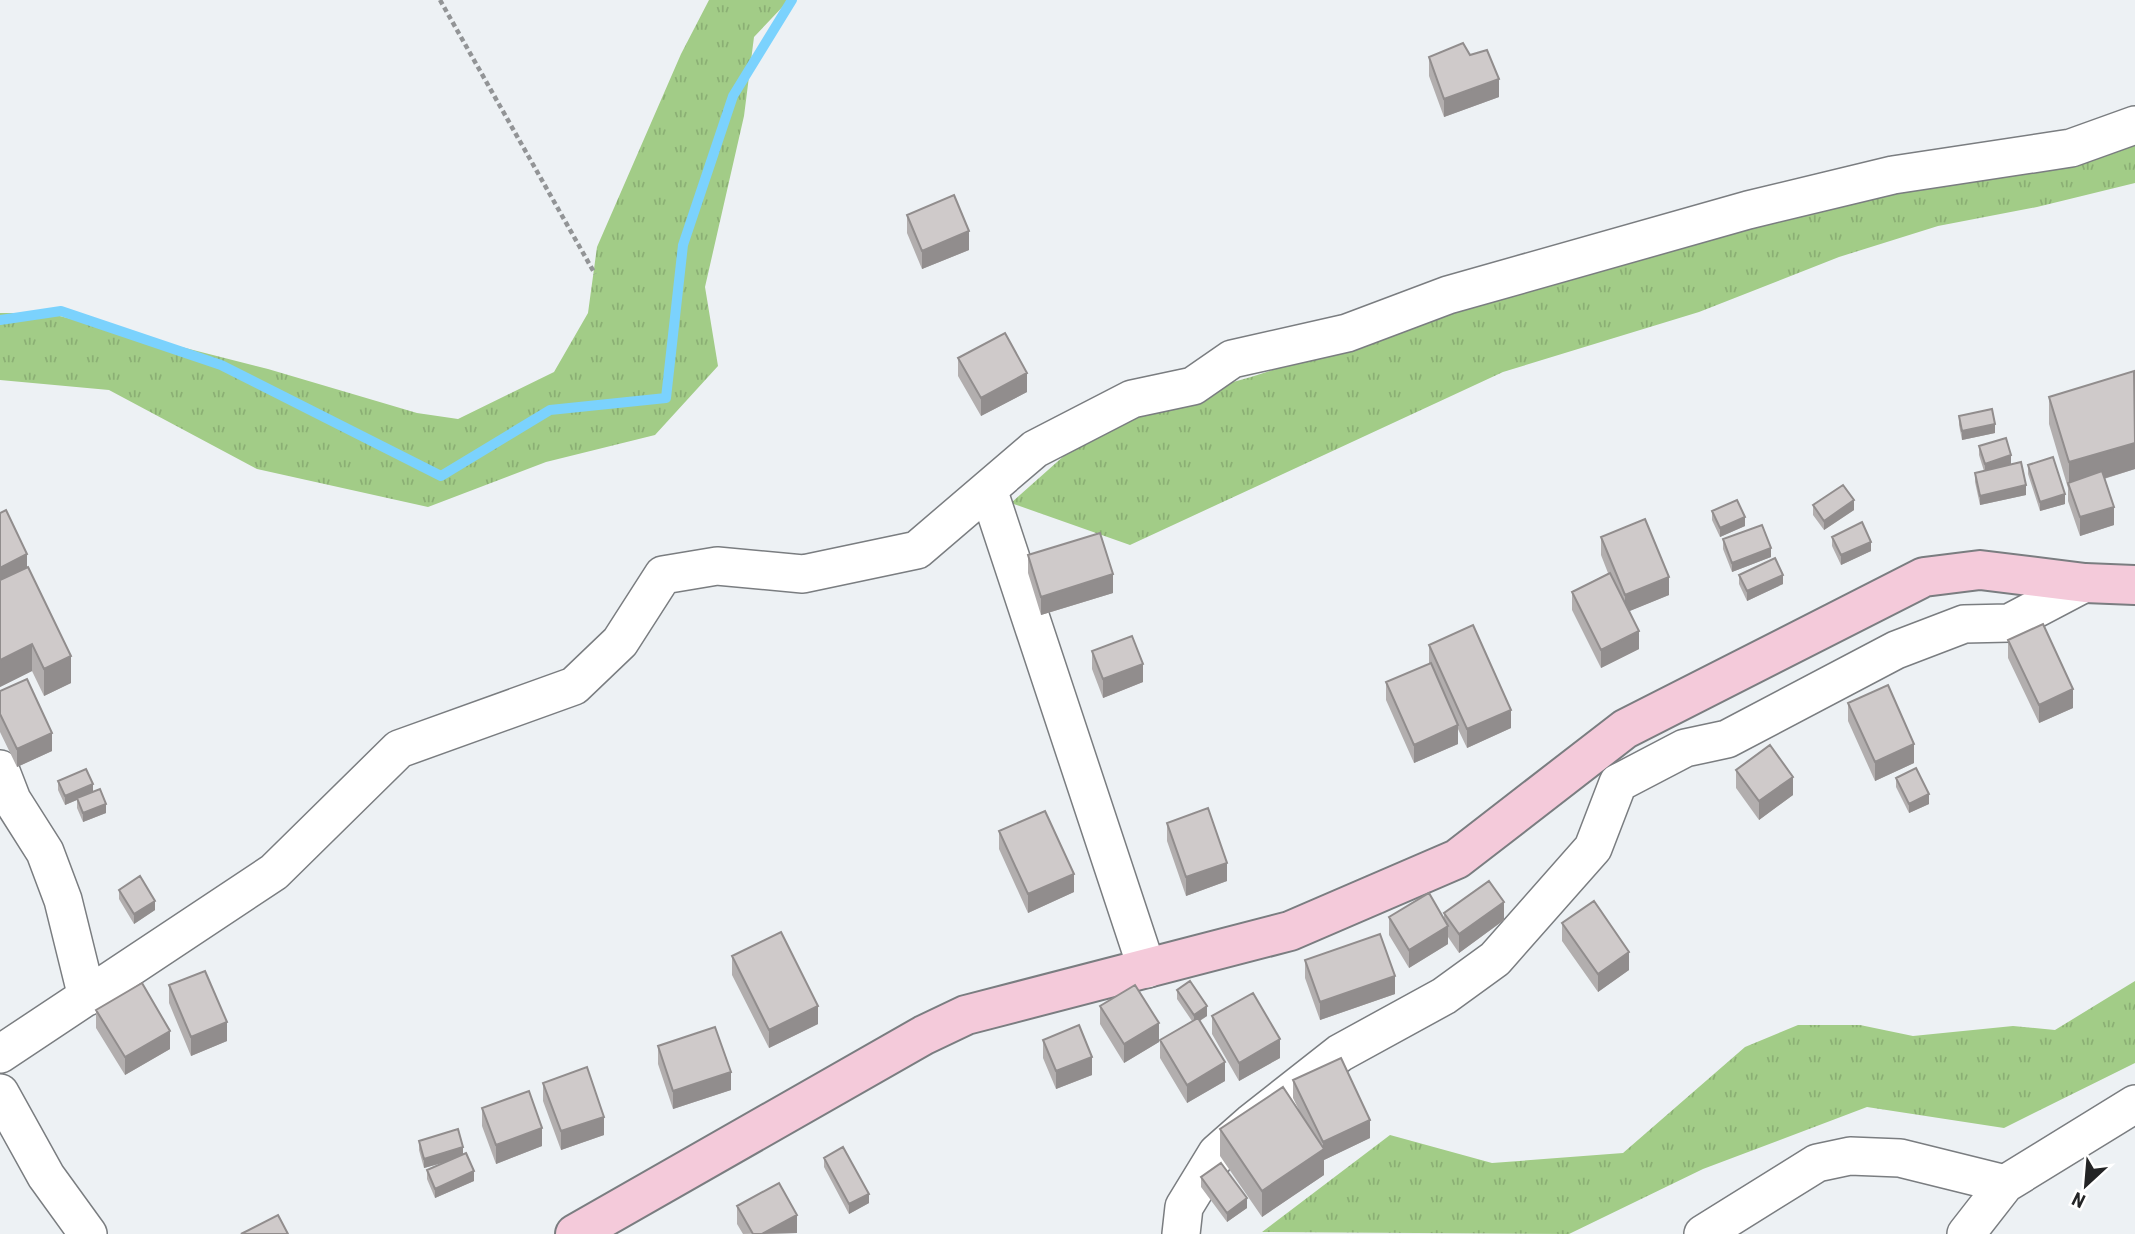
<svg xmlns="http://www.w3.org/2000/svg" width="2135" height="1234" viewBox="0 0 2135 1234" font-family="'Roboto Condensed',sans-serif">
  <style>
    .grass { fill: url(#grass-tufts) }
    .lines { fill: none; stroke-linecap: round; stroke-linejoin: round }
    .stream { stroke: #7bd2fd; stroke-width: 10 }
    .street-casing { stroke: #7a7d80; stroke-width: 40 }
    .secondary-casing { stroke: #7a7d80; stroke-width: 42 }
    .path { stroke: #929496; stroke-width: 4.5; stroke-dasharray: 5 3.5; stroke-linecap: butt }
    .street { stroke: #fff; stroke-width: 37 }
    .secondary { stroke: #f4cada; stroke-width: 38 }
    .wall { fill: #b2aeae }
    .shaded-wall { fill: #918d8d }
    .building { fill: #cfcaca; stroke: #918d8d; stroke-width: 2 }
  </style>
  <defs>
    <pattern id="grass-tufts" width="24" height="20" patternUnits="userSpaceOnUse" patternTransform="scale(1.75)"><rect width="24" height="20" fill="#a2cc87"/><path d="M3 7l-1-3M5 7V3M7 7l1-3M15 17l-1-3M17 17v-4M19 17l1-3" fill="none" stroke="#8baf74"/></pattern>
  </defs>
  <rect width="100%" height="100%" fill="#edf1f4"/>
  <path class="grass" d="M709,0h80l-35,37 -10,79 -39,171 13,79 -63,69 -109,27 -118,45 -171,-38 -148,-79 -109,-10v-67h48l220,56 149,44 41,6 96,-47 34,-59 9,-66 84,-193z
    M2135,141v42l-98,24 -99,19 -99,31 -140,55 -196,60 -373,173 -119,-42 73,-65 117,-47 50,-14 517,-167z
    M2135,981v82l-131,65 -137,-21 -164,62 -134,65 -307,-2 128,-97 102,28 131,-10 122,-106 53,-22h62l53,11 100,-10 42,4z"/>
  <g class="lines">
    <path class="stream" d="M0,320l61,-9 160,54 220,111 109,-66 116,-12 17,-153 50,-149 59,-96"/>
    <g class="street-casing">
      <path id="street" d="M989,492l158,477
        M0,769l12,31 33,52 18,48 24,97
        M0,1054l274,-182 125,-123 175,-63 46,-44 43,-67 54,-9 86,8 114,-24 118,-101 97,-50 61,-13 39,-27 115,-26 101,-38 300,-85 145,-35 178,-27 64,-23
        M0,1093l46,83 42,58
        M1181,1234l3,-27 33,-54 34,-30 89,-70 104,-57 51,-37 98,-111 25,-65 67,-35 42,-9 169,-89 68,-26 45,-1 76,-40
        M1703,1234l114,-71 33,-7 50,2 105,26
        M1966,1234l39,-50 130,-80"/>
    </g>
    <g class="secondary-casing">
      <path id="secondary" d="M575,1234l349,-199 42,-20 324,-84 167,-72 168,-130 299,-152 56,-7 105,13 50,2"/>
    </g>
    <path class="path" d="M440,0l155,274"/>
    <use href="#street" class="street"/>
    <use href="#secondary" class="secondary"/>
  </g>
  <path class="wall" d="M1470,55l29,42 -55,20 -15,-41v-19z
    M907,215l62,35 -47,19 -15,-36z
    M958,358l69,34 -46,24 -23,-40z
    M2135,373v96l-31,10 10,46 -34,11 -12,-35v-13l-19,-64v-27z
    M1959,416l36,17 -33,7 -3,-15z
    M1979,446l32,18 15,31 -46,10 -5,-23v-9l9,-2 -5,-16z
    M2028,465l37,39 -25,7 -12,-37z
    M1813,505l41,5 -30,20 -11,-15z
    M1712,511l33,15 -25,11 -8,-17z
    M0,513l27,54 44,116 -27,13 -12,-25 -32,16z
    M1601,537l68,58 -40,16 10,38 -38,19 -29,-58v-18l36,-19 -7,-18z
    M1832,537l39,14 -30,14 -9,-19z
    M1723,539l48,18 -39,15 -9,-23z
    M1028,555l85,38 -72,22 -13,-42z
    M1739,575l44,9 -36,17 -8,-17z
    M2008,640l65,68 -34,15 -31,-65z
    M1429,645l82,83 -44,20 -9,-19v15l-44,19 -28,-63v-18l43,-18z
    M1092,651l51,31 -40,16 -11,-29z
    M0,691l52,60 -35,16 -17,-35z
    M1848,703l66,60 -39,18 -27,-60z
    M1736,770l57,25 -34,25 -23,-32z
    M1896,778l33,26 -20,9 -13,-26z
    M58,781l35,11 13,21 -23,9 -6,-14v-8l-12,5 -7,-15z
    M1167,823l60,58 -41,15 -19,-55z
    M999,831l75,61 -46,21 -29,-64z
    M119,890l36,20 -21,14 -15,-25z
    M1444,913l60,7 -45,33 -11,-16v7l-39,24 -20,-33v-18l55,2z
    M1562,923l67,47 -31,22 -36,-51z
    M732,956l86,68 -49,24 -37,-73z
    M1305,960l90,34 -75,26 -15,-42z
    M169,985l58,56 -36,15 -22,-53z
    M1177,990l30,26 -7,5 25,60 -38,22 -27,-45v-18l32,-19 -15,-22z
    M1100,1006l59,36 -35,21 -24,-39z
    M96,1010l74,39 -45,26 -29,-47z
    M1212,1016l68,42 -41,23 -27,-47z
    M1043,1040l49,35 -36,14 -13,-31z
    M658,1046l73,44 -58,19 -15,-45z
    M1293,1080l77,58 -46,22v15l-62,42 -42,-61v-27l80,-17 -7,-14z
    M543,1083l61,52 -43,15 -18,-49z
    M482,1108l60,38 -46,18 -14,-38z
    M419,1141l44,13 11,27 -39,17 -8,-19v-9l19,-8 -22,6 -5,-18z
    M824,1158l45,45 -20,11 -25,-47z
    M1201,1177l46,31 -20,14 -26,-35z
    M737,1206l60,27 -54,1 -6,-10z"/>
  <path class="shaded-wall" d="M1499,79v18l-55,20v-18z
    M969,231v19l-47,19v-18z
    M1027,373v19l-46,24v-18z
    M1995,424v9l-33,7v-9z
    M2135,443v26l-65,20 -1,-5v-22z
    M2011,455v10l-26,8v-9z
    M2026,485v10l-46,10v-9z
    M2065,494v10l-25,7v-9z
    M1854,500v10l-30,20v-9z
    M2114,507v18l-34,11v-19z
    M1745,517v9l-25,11v-9z
    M1871,542v9l-30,14v-10z
    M1771,548v9l-39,15v-9z
    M27,554v19l-27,13v-18z
    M1113,574v19l-72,22v-18z
    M1783,575v9l-36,17v-10z
    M1669,577v18l-44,18v-18z
    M1639,631v18l-38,19v-18z
    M32,644v27l-32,16v-27z
    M71,656v27l-27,13v-27z
    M1143,664v18l-40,16v-19z
    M2073,689v19l-34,15v-18z
    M1511,710v18l-44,20v-19z
    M1458,725v19l-44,19v-18z
    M52,733v18l-35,16v-18z
    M1914,744v19l-39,18v-19z
    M1793,777v18l-34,25v-19z
    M93,784v9l-28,12v-9z
    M1929,794v10l-20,9v-9z
    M106,804v9l-23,9v-9z
    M1227,863v18l-41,15v-19z
    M1074,874v18l-46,21v-19z
    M155,901v9l-21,14v-10z
    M1504,902v18l-45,33v-19z
    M1448,926v18l-39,24v-18z
    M1629,952v18l-31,22v-18z
    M1395,976v18l-75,26v-18z
    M818,1006v18l-49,24v-18z
    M1207,1006v10l-13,8v-9z
    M227,1022v19l-36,15v-19z
    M1159,1023v19l-35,21v-19z
    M170,1031v18l-45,26v-18z
    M1280,1039v19l-41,23v-18z
    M1092,1057v18l-36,14v-18z
    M1225,1062v19l-38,22v-18z
    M731,1072v18l-58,19v-18z
    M604,1117v18l-43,15v-19z
    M1370,1120v18l-46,22v15l-62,42v-26l61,-41v-8z
    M542,1128v18l-46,18v-19z
    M463,1147v10l-39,11v-9z
    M474,1171v10l-39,17v-9z
    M869,1194v9l-20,11v-10z
    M1247,1198v10l-20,14v-9z
    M797,1215v18l-35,1z"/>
  <path class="building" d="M1463,43l7,12 17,-5 12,29 -55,20 -15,-42z
    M954,195l15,36 -47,20 -15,-36z
    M1005,333l22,40 -46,25 -23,-40z
    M2134,371l1,72 -66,19 -20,-65z
    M1992,409l3,15 -33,7 -3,-15z
    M2006,438l5,17 -26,9 -6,-18z
    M2053,457l12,37 -25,8 -12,-37z
    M2021,462l5,23 -46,11 -5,-23z
    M2102,471l12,36 -34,10 -12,-34z
    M1843,485l11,15 -30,21 -11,-16z
    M1737,500l8,17 -25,11 -8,-17z
    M6,510l21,44 -27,14v-55z
    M1645,519l24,58 -44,18 -24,-58z
    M1862,522l9,20 -30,13 -9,-18z
    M1762,525l9,23 -39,15 -9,-24z
    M1100,533l13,41 -72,23 -13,-42z
    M1775,558l8,17 -36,16 -8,-16z
    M28,567l43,89 -27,13 -12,-25 -32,16v-80z
    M1610,573l29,58 -38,19 -29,-58z
    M2043,624l30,65 -34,16 -31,-65z
    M1473,625l38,85 -44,19 -38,-84z
    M1132,636l11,28 -40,15 -11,-28z
    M1431,663l27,62 -44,20 -28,-63z
    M27,679l25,54 -35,16 -17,-35v-23z
    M1888,685l26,59 -39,18 -27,-59z
    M1770,745l23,32 -34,24 -23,-31z
    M1916,768l13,26 -20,10 -13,-26z
    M86,769l7,15 -28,12 -7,-15z
    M100,789l6,15 -23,9 -6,-15z
    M1208,808l19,55 -41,14 -19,-54z
    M1045,811l29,63 -46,20 -29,-63z
    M140,876l15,25 -21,13 -15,-24z
    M1489,881l15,21 -45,32 -15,-21z
    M1429,893l19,33 -39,24 -20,-33z
    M1594,901l35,51 -31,22 -36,-51z
    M781,932l37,74 -49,24 -37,-74z
    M1380,934l15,42 -75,26 -15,-42z
    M205,971l22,51 -36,15 -22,-52z
    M1190,981l17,25 -13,9 -17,-25z
    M142,983l28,48 -45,26 -29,-47z
    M1135,985l24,38 -35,21 -24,-38z
    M1253,993l27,46 -41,24 -27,-47z
    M1198,1018l27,44 -38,23 -27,-45z
    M1079,1025l13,32 -36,14 -13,-31z
    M715,1027l16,45 -58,19 -15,-45z
    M1341,1058l29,62 -47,22 -30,-62z
    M587,1067l17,50 -43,14 -18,-48z
    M1283,1087l41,62 -62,42 -42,-62z
    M529,1091l13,37 -46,17 -14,-37z
    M458,1129l5,18 -39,12 -5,-18z
    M843,1147l26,47 -20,10 -25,-46z
    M466,1153l8,18 -39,18 -8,-19z
    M1221,1163l26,35 -20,15 -26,-36z
    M779,1183l18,32 -35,19h-9l-16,-28z
    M278,1215l10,19h-47z"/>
  <g transform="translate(2086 1185) rotate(206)" stroke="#ffffff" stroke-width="5" paint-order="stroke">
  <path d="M0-5L12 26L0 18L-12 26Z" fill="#232425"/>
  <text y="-10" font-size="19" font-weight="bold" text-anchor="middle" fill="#232425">N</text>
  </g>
</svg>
